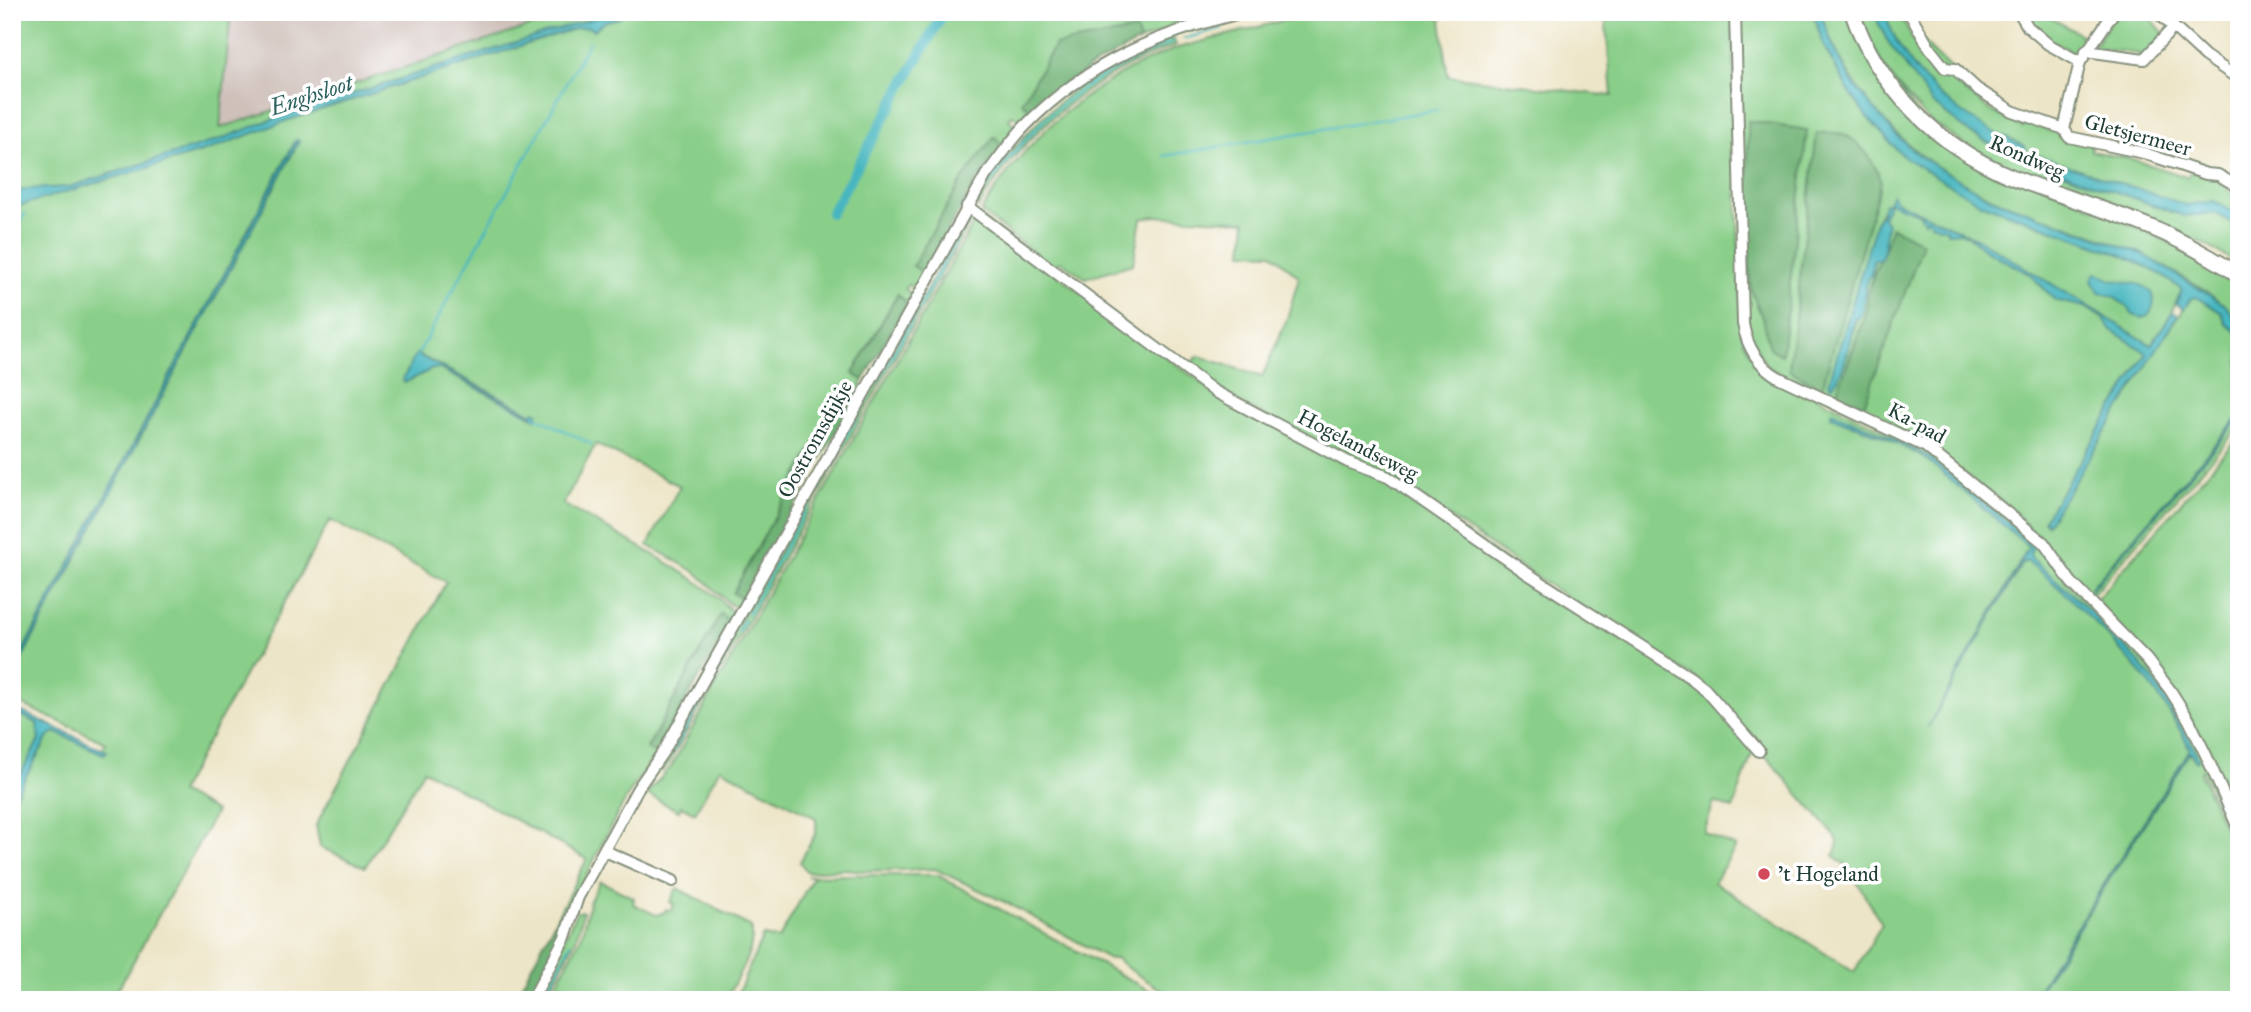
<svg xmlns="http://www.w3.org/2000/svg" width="2251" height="1012" viewBox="0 0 2251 1012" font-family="'IM FELL Great Primer',serif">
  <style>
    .industrial { fill: #cfc0ba }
    .green { fill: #8acf89; stroke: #54865e; stroke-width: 2; fill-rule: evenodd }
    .forest { fill: #6fb275; stroke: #477854; stroke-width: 2 }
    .water { fill: #47b6c0; stroke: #337a7a; stroke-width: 2 }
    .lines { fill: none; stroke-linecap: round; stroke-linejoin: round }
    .stream { stroke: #47b6c0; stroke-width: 2.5 }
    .canal { stroke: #47b6c0; stroke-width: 10 }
    .minor-casing { stroke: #86917e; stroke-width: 14 }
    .major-casing { stroke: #86917e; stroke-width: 18 }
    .minor { stroke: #fff; stroke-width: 10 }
    .major { stroke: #fff; stroke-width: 14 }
    .poi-dot { fill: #d1495b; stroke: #fff; stroke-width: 2.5 }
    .labels { text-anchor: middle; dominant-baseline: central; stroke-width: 7; stroke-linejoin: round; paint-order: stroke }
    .street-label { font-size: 21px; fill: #1f3d34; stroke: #fff }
    .poi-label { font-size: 21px; fill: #1f3d34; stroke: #fff; text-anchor: start }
    .water-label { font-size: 23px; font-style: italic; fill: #2b615e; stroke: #fff }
  </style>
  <rect width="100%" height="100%" fill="#fff"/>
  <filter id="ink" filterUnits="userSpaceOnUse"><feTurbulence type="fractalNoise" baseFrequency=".0143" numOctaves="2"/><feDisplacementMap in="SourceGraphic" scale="14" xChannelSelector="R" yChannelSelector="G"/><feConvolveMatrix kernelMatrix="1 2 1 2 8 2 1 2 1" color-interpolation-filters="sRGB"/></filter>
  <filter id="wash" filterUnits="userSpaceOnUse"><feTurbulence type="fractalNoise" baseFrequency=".00686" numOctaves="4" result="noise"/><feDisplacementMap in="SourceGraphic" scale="28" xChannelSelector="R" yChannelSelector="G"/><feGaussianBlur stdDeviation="1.57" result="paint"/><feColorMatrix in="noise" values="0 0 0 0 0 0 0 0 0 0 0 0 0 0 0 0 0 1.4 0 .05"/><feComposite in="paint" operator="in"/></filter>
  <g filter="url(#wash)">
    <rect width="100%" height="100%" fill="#ede5c7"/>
    <path class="industrial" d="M231,12h343l-354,116z"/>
    <path class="green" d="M12,12h219l-11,116 354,-116h601l5,6 -1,4 -8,3 -1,4 -30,12 -4,-10 -81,14 -33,57 11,10 -10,11 -11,-8 -3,4 9,10 -15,17 -8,-9c-34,39 -56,84 -82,129l11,7 -9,15 -7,-3 -3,4 7,5 -5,9 -10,-8 -44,78 11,7 -7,14 -12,-6 -112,205 10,6 -4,8 -8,-2 -34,-32 -49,-28 32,-59 -84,-42 -33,60c31,18 162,84 171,113l-4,7 -9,-10 -74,134 9,6c-37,48 -69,119 -93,175l-9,-6 33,-64 -163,-89 -59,97 -45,-20 -4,-22 130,-243 -116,-62 -150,272 36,20 -104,188h-100v-199l36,-64 7,-6 45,20 6,-8 -94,-43v-23l287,-536 -3,-1 -284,531zM417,354l117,60 1,4 -95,-49h-8l-26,13z
      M1316,12h124l8,64 164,20 -7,-84h127l9,312 3,17 8,15 19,19 153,74 118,96 27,40 65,64 34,42 27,46 44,100v14l-37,-82 -2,3 39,88v140h-1062l-51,-33 -10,-9 -7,1 -100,-55 -74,-35 -72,2 -17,-2 -39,3 -7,-10 16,-29v-15l-96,-50 -25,45 -14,-7 -2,5 -33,-17 25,-27 307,-552 235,177 115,62 59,25 164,113 138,88 14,10 54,60 -5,4 -19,55 -19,-7 -10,31 32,14 -22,35 140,90 28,-48 -34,-57 -14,-11 4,-13 -2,-6 -130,-150 -14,-11 -139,-88 -165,-113 -39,-15 -109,-57 -54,-36 13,-11 63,21 25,-58 12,-42 -27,-24 -29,-1 3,-31 -92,-5 -13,3 -8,45 -48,14 -25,-17 -6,7 -73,-56c46,-78 115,-135 200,-165zM1832,412l61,26 36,19 106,88 -5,8 1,5c65,57 136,119 167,202l-2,1 -7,-8 -150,237 18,-32 132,-207v-4c-34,-70 -101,-138 -161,-186l-6,2 -53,91 60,-108 -104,-88 -38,-20 -56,-22z
      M1738,12h75l11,34 23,42 20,29 31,34 82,52 145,53 35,18 22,16 -10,20 1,2 -22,33 -171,-105 -12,-5 17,15 45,24 25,26 30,7 19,12 6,10 37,24 -103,167 3,4 104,-167 40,-59 5,-1 26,16 4,11 13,9v83l-149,173 149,-170v8l-144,165 -6,3 -75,-84 -21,-17 -13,-7 -40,-34 -172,-86 -20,-32zM1748,121l59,9 -25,224 -12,-6 -8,-31 -11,-27 -3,-41zM1817,133l25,1 26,23 13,24 -60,207 -32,-18zM1885,204l2,1 -4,13 4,6 -4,14 3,8 6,-19 -28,178 -28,-12c10,-26 20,-51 28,-77 5,-19 5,-41 17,-57l-7,1 -3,16 -3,-1 -21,81 -18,27 48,-164z
      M1820,12h27l83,121 252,115 57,37v38c-6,-6 -10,-15 -17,-20 -49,-37 -104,-60 -161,-80 -25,-9 -51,-16 -75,-28 -79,-38 -137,-99 -166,-183z
      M1857,12h16l14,28 45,63 40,31 80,35 132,47 31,-3 24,14v37l-37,-21 -51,-21 -162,-61 -63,-43 -42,-49z
      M1885,12h14l15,30 6,-3 41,40 -4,6 36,27 30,15 2,-6 36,12v5l30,6v7l41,8 55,18 3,-5 22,4 18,9 -3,5 12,7v18l-25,-14 -28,5 -159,-54c-11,-12 -28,-16 -42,-24 -43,-25 -86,-66 -100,-116z
      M2037,12c8,0 41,22 52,28l-8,13 -9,1 1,-2 -28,-14 -17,-17z
      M2117,12h27l20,21 -17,22 -54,-7z
      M1172,37l4,8c-84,30 -152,86 -198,163l-4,-8c39,-54 80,-103 139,-136 18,-10 39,-18 59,-27z
      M969,214l5,1 -305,548 -8,9 -3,-6z
      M2239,436v387l-23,-59 -25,-45 -95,-119z
      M12,711l25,12 2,17 -27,50z
      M850,875h87l230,125h-432l28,-64 16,3 34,-62 -6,-1z
      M600,881l34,17 -1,6 23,11 9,-3 1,-3 5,2 3,-7 -4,-2 7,-14 74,39c6,24 -16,51 -25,73h-178l33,-63 9,-37z
      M581,911l2,1 -7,27 -32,61h-8l40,-87z"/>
    <path class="forest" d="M1136,30l4,11 -50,26 -57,45 -11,-10 33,-57z
      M1748,121l59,9 -25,225 -12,-7 -8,-31 -11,-27 -3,-41z
      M1817,133c8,0 17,-1 24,1 19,5 34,29 40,47l-59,207 -33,-18z
      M994,137l9,9 -30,41 -49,86 -11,-7 49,-86z
      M1892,227l31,16 -59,162 -28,-11c8,-23 34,-79 31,-100z
      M898,294l9,9 -43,77 -11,-6z
      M845,388l12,6 -114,205 -10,-6z
      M721,614l9,10 -74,130 -9,-5z
      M554,923l9,6 -35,71h-14z"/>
    <path class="water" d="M1813,12h7l15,39 17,31 40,49 26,24 70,42 155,57 82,51 14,18v10l-13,-9 -4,-11 -26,-16 -5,1 -7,11 -8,-6 6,-13 -22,-16 -35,-18 -145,-53 -71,-43 -11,-9 -31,-34 -20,-29 -23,-42z
      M1873,12h12c14,50 57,91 101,116 12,7 26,12 39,19l2,5 159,53 28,-4 25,14v12l-24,-14 -31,3 -132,-47 -63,-26 -17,-9 -40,-31 -45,-63z
      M620,15v3l-14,3 -12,9 -6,-3 -11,1 -288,92 -81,30 -196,58v-15l16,-4 41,-2 152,-48 52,-20 325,-102z
      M296,140l3,1 -287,536v-6z
      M1892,194l4,7 84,39 171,105 22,-33 5,3 -130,209 -4,-4 103,-167 -37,-24 -6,-10 -19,-12 -30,-7 -25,-26 -45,-24 -17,-15 -7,-3 -14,1v-4l-16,-5v-2l-5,-3 -2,2 -4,-7 -31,-12 -6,15 4,7c-4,13 -1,22 -6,35l-8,2 -2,15h-3c-4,14 -3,26 -8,41l-5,1c-5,20 -9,55 -24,69l-2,-4 48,-164 4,-4 3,-12 3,1z
      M2097,273c5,2 11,6 16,7 14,3 47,2 40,26 -2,7 -5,10 -11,12l-9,-3 -7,-9 -14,-10 -13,-4 -7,-11 2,-6z
      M416,354l116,60 3,-3 3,2 -2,5 -96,-49h-8l-26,13 -4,-1z
      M1832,412l61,26 36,19 106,88 -5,8 1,5c65,57 136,119 168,202l-3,2 -5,-9h-2l-156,247 24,-42 132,-207v-4c-24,-50 -56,-85 -94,-124 -22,-22 -43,-43 -68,-62l-5,2 -94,164 101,-180 -104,-89 -38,-20 -56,-22z
      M2239,416v3l-148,171 -1,-1z
      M12,707l89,42 6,2 -3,3 -3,-1 -46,-21 -7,5 -36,64v-11l27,-50 -2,-17 -25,-12z"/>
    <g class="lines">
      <path class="stream" d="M1184,39l38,-11
        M1164,156l273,-46
        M977,200c58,-80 101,-120 195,-158
        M12,237l13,-24
        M417,356l172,-314
        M876,384l93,-167
        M535,416l56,28
        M748,614l122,-221
        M738,632l6,-12
        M672,753l58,-106
        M541,1000l30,-57"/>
      <path class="canal" d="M831,213l113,-201"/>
    </g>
  </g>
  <g filter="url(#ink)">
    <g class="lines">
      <g class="minor-casing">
        <path id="minor" d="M1735,12l8,312c4,23 15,41 35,53l148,70 118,96 27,39 76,78 23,30 19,30 17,35 33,75
          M1909,12l21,37 15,19 10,1 22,20 35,22 52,18 5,8 75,16 62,21 12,1 21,12
          M2019,12l9,15 20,17 32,18
          M2157,12l48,44 34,23
          M2086,51l58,8 29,-31
          M2064,129l16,-67 34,-50
          M967,206l247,185 134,71 40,15 137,95 166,106 14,11 54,62
          M605,851l68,30
          M532,1000l33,-63 13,-40 60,-109 27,-39 321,-574c13,-16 25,-35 40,-50 62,-63 135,-93 219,-113"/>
      </g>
      <g class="major-casing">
        <path id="major" d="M1852,12c26,76 85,133 158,164 45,19 94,32 140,51 31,13 61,30 89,48"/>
      </g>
      <use href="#minor" class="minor"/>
      <use href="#major" class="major"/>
    </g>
  </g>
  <circle class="poi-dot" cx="1764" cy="874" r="7"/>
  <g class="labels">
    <g class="street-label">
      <text transform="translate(2138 135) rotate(15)">Gletsjermeer</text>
      <text transform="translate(2027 157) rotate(24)">Rondweg</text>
      <text transform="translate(1917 423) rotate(29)">Ka-pad</text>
      <text transform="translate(815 439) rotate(-61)">Oostromsdijkje</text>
      <text transform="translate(1358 445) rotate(27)">Hogelandseweg</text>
    </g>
    <g class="poi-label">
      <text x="1778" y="874">'t Hogeland</text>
    </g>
    <g class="water-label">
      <text transform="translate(311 95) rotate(-18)">Enghsloot</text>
    </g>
  </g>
  <rect width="2251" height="1012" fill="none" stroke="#fff" stroke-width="42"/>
</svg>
